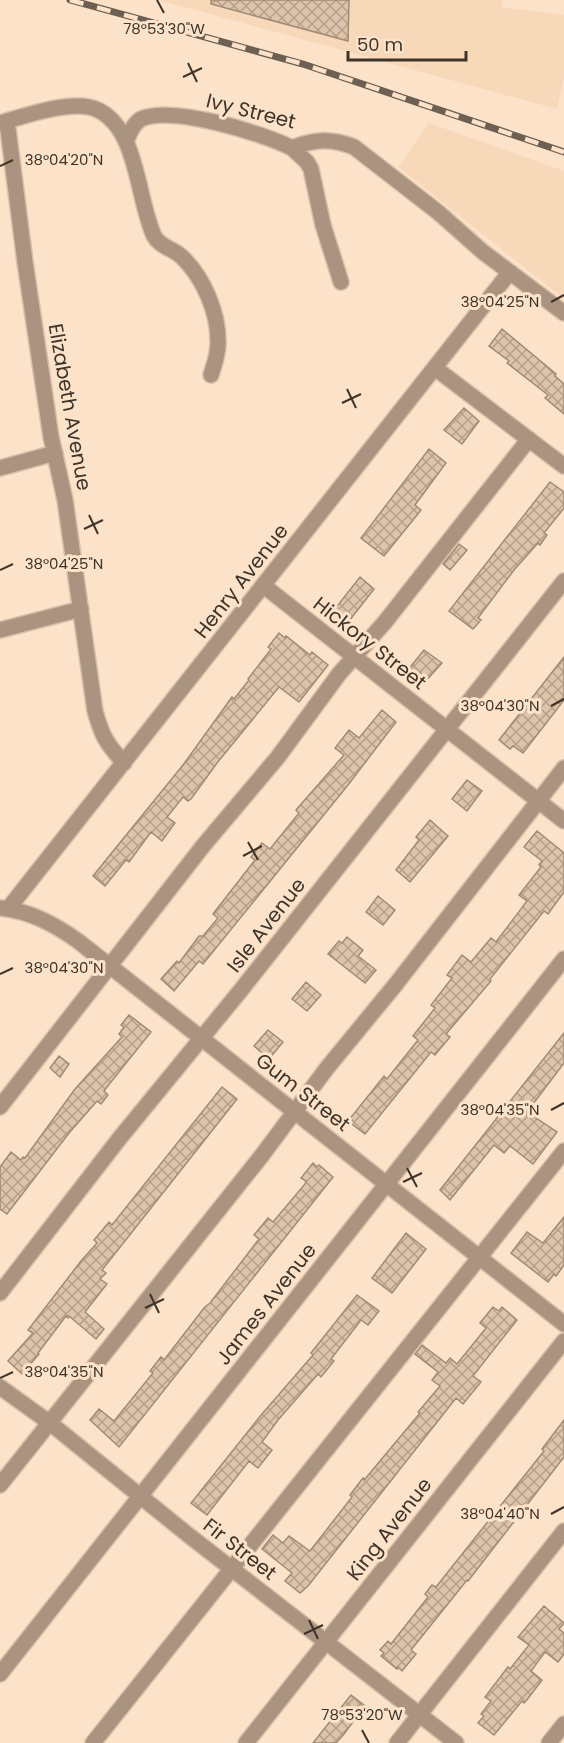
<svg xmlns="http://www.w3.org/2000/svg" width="564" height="1743" viewBox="0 0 564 1743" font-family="Poppins,sans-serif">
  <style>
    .built { fill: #f7d8b9 }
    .building { fill: url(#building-cross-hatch); stroke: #a28a73; stroke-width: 1.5 }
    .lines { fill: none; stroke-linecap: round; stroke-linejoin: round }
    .minor-casing { stroke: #d6bfa9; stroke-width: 18 }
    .minor { stroke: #aa947f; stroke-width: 15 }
    .rail-casing { stroke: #6d5f52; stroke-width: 7 }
    .rail { stroke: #fce2c9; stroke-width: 4.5; stroke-dasharray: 14; stroke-linecap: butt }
    .ticks { fill: none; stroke: #3e342a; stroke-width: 2 }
    .labels { text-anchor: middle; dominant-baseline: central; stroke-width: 6; stroke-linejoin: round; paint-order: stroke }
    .street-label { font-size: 20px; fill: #3e342a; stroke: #fce2c9 }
    .ticks-label { font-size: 15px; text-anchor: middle; fill: #3e342a; stroke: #fce2c9; stroke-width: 6; stroke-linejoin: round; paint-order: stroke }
  </style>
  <defs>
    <pattern id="building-cross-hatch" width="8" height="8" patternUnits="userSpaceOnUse" patternTransform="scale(1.5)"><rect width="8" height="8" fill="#ddc3aa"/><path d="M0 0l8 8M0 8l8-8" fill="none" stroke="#b59f8b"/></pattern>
  </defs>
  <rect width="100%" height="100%" fill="#fce2c9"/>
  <path class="built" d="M159,0h343v7l62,8v62l-7,32z
    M429,123l135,48v128l-166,-132z"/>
  <path class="building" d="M211,0h138l-1,41 -137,-37z
    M502,329l54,45 -1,2 9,8v30l-19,-16 3,-3 -41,-32 2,-2 -20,-15z
    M464,408l15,13 -17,23 -18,-14z
    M429,449l17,14 -31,42 6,5 -37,46 -23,-18z
    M550,482l14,10v16l-20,25 3,2 -7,10 -2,-2 -24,27 -36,48 3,2 -8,9 -24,-18z
    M459,544l8,6 -17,20 -7,-6z
    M360,577l14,12 -25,32 -15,-11z
    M279,633l6,5 1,-2 24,19 2,-3 16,13 -29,37 -20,-15 -62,76 -26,36 -3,2 -5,-4 -16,20 8,6 -13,18 -11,-9 -22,30 -3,-2 -21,26 -12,-10 90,-111 49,-68 2,2 15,-19 -1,-1 23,-30 -3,-2z
    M424,650l18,13 -19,21 -16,-13z
    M564,657v43l-41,53 -10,-7 -3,3 -11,-9z
    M382,710l14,12 -48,63 -145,179 -4,-3 -25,30 -13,-12 16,-18 2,2 20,-27h4l15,-18 -5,-4 42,-54 -4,-3 11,-14 8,6 29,-36 -3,-3 48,-55 -9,-7 14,-18 10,8z
    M467,780l15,11 -15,20 -15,-12z
    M430,820l18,16 -38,46 -14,-12 23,-30 -3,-3z
    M537,831l27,22v39l-16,22 -4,-3 -54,68 1,2 -45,53 4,3 -15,18 -4,-3 -66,82 -17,-13 36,-45 3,3 31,-39 -5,-4 22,-28 -4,-3 21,-27 -5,-3 15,-20 9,7 20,-24 5,4 31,-41 -8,-6 22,-28 -2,-2 3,-4 -18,-14z
    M378,896l17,14 -12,15 -17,-13z
    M347,937l16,13 -5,6 18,14 -11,13 -37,-29 11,-13 3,2z
    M306,982l15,13 -14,16 -15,-12z
    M129,1015l22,17 -44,55 -3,4 4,4 -7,9 -4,-3 -28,32 -62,81 -7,-5v-42l11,-15 10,8 2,-3 2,1 50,-69 47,-52 -3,-3 5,-7 -3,-2z
    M268,1030l15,12 -14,17 -15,-13z
    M564,1033v30l-37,49 30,20 -24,32 -23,-18 -6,7 -10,-8 -44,55 -10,-10z
    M59,1056l10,8 -9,13 -10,-9z
    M222,1087l15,12 -135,171 4,3 -6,6 7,5 -22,28 19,17 -8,10 -27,-23 -1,2 -2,-2 -28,37 1,1 -17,20 -14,-13 25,-28 -5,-3 53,-69 16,-18 -3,-3 15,-18 3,3z
    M313,1163l4,4 2,-2 14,12 -214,270 -29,-27 9,-11 15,12 39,-48 -3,-2 11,-14 3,3 40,-52 6,-5 49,-64 -5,-4 14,-17 5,4 32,-38 1,-3 -5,-3z
    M564,1217v48l-8,11 -2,-2 -6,8 -37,-29 16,-21 16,11z
    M406,1233l20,16 -34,44 -20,-15z
    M357,1295l22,16 -11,14 -7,-5 -30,39 3,2 -13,16 -3,-3 -40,46 -16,22 10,8 -14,18 -9,-7 -42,54 -16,-12 71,-89 51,-59 -2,-2z
    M493,1307l6,4 3,-4 15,13 -44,56 8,6 -18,22 -7,-6 -148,188 -8,7 -15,-12 7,-8 -30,-24 11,-14 10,8 6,-7 21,15 42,-54 -2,-2 13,-17 2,1 55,-66 -2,-1 22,-26 -8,-6 6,-8 -23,-18 7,-9 24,18 4,-5 7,6 29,-36 -6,-5z
    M564,1420v37l-96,124 -1,-1 -56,70 5,4 -14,17 -4,-4 -1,2 -16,-13 3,-3 -4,-3 8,-9 3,3 37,-47 -3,-3 7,-9 4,2 23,-29 85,-107 -2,-2z
    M544,1606l20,17 -5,6 5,4v21l-6,8 -13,-10 -14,19 11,9 -16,21 -2,2 -2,-2 -28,34 -16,-12 6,-7 -3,-2 10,-13 -6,-4 23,-30 2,2 19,-24 -11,-8z
    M351,1695l14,11 -21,28 -8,9h-23z"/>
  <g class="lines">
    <g class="minor-casing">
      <path id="minor" d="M7,121l18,141 26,175 14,63 30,211c7,25 11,32 29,52
        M0,123c25,-7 74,-25 98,-13 40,19 39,89 56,126 6,11 20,13 28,21 22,21 37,57 36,87 0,11 -4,21 -7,31
        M126,142c3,-8 8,-19 15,-23 31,-14 121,14 151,29 22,-9 40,-10 62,-1l85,66 44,39 81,61
        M292,148l15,14 4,7 12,56 18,57
        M435,368l129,98
        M0,468l55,-15
        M264,586l300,235
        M0,630l81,-21
        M0,908c30,3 54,16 78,33l486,383
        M8,909l502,-637
        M0,1107l203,-261 75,-89 61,-83 46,-52 144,-183
        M0,1293l119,-154 122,-149 323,-409
        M0,1387l50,36 137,111 269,209
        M0,1485l263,-331 64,-86 69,-84 168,-216
        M0,1674l564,-715
        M93,1743l471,-592
        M246,1743l318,-402
        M397,1743l167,-212
        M549,1743l15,-19"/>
    </g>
    <use href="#minor" class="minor"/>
    <g class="rail-casing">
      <path id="rail" d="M70,0l233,64 261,88"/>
    </g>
    <use href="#rail" class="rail"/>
  </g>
  <path class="ticks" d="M157,0l7,13M188,63l9,19M183,77l19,-9M0,166l13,-6M551,302l13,-7M347,389l9,19M342,403l19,-9M89,515l9,19M84,529l19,-9M0,570l13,-6M551,706l13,-7M248,842l10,18M243,856l19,-10M0,974l13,-6M551,1110l13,-7M407,1168l10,19M403,1182l19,-9M150,1294l9,19M145,1308l19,-9M0,1378l13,-6M551,1514l13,-7M309,1620l9,19M304,1634l19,-9M362,1730l7,13"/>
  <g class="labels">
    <g class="street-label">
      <text transform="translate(251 111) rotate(14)">Ivy Street</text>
      <text transform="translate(70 407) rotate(80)">Elizabeth Avenue</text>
      <text transform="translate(241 581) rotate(-52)">Henry Avenue</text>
      <text transform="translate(370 643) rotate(38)">Hickory Street</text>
      <text transform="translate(266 925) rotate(-52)">Isle Avenue</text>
      <text transform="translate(303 1092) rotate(38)">Gum Street</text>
      <text transform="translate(266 1304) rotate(-52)">James Avenue</text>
      <text transform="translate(389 1529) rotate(-52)">King Avenue</text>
      <text transform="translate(240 1549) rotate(38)">Fir Street</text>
    </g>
  </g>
  <g class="ticks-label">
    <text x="164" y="34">78°53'30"W</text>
    <text x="64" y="165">38°04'20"N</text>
    <text x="500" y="307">38°04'25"N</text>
    <text x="64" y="569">38°04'25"N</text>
    <text x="500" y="711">38°04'30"N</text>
    <text x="64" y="973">38°04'30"N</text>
    <text x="500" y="1115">38°04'35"N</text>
    <text x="64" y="1377">38°04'35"N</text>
    <text x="500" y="1519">38°04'40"N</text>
    <text x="362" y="1720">78°53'20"W</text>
  </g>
  <path d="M348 51v9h118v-9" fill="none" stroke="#3e342a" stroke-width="3"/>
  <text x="357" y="51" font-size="18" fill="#3e342a" stroke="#fce2c9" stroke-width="4.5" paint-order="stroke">50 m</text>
</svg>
